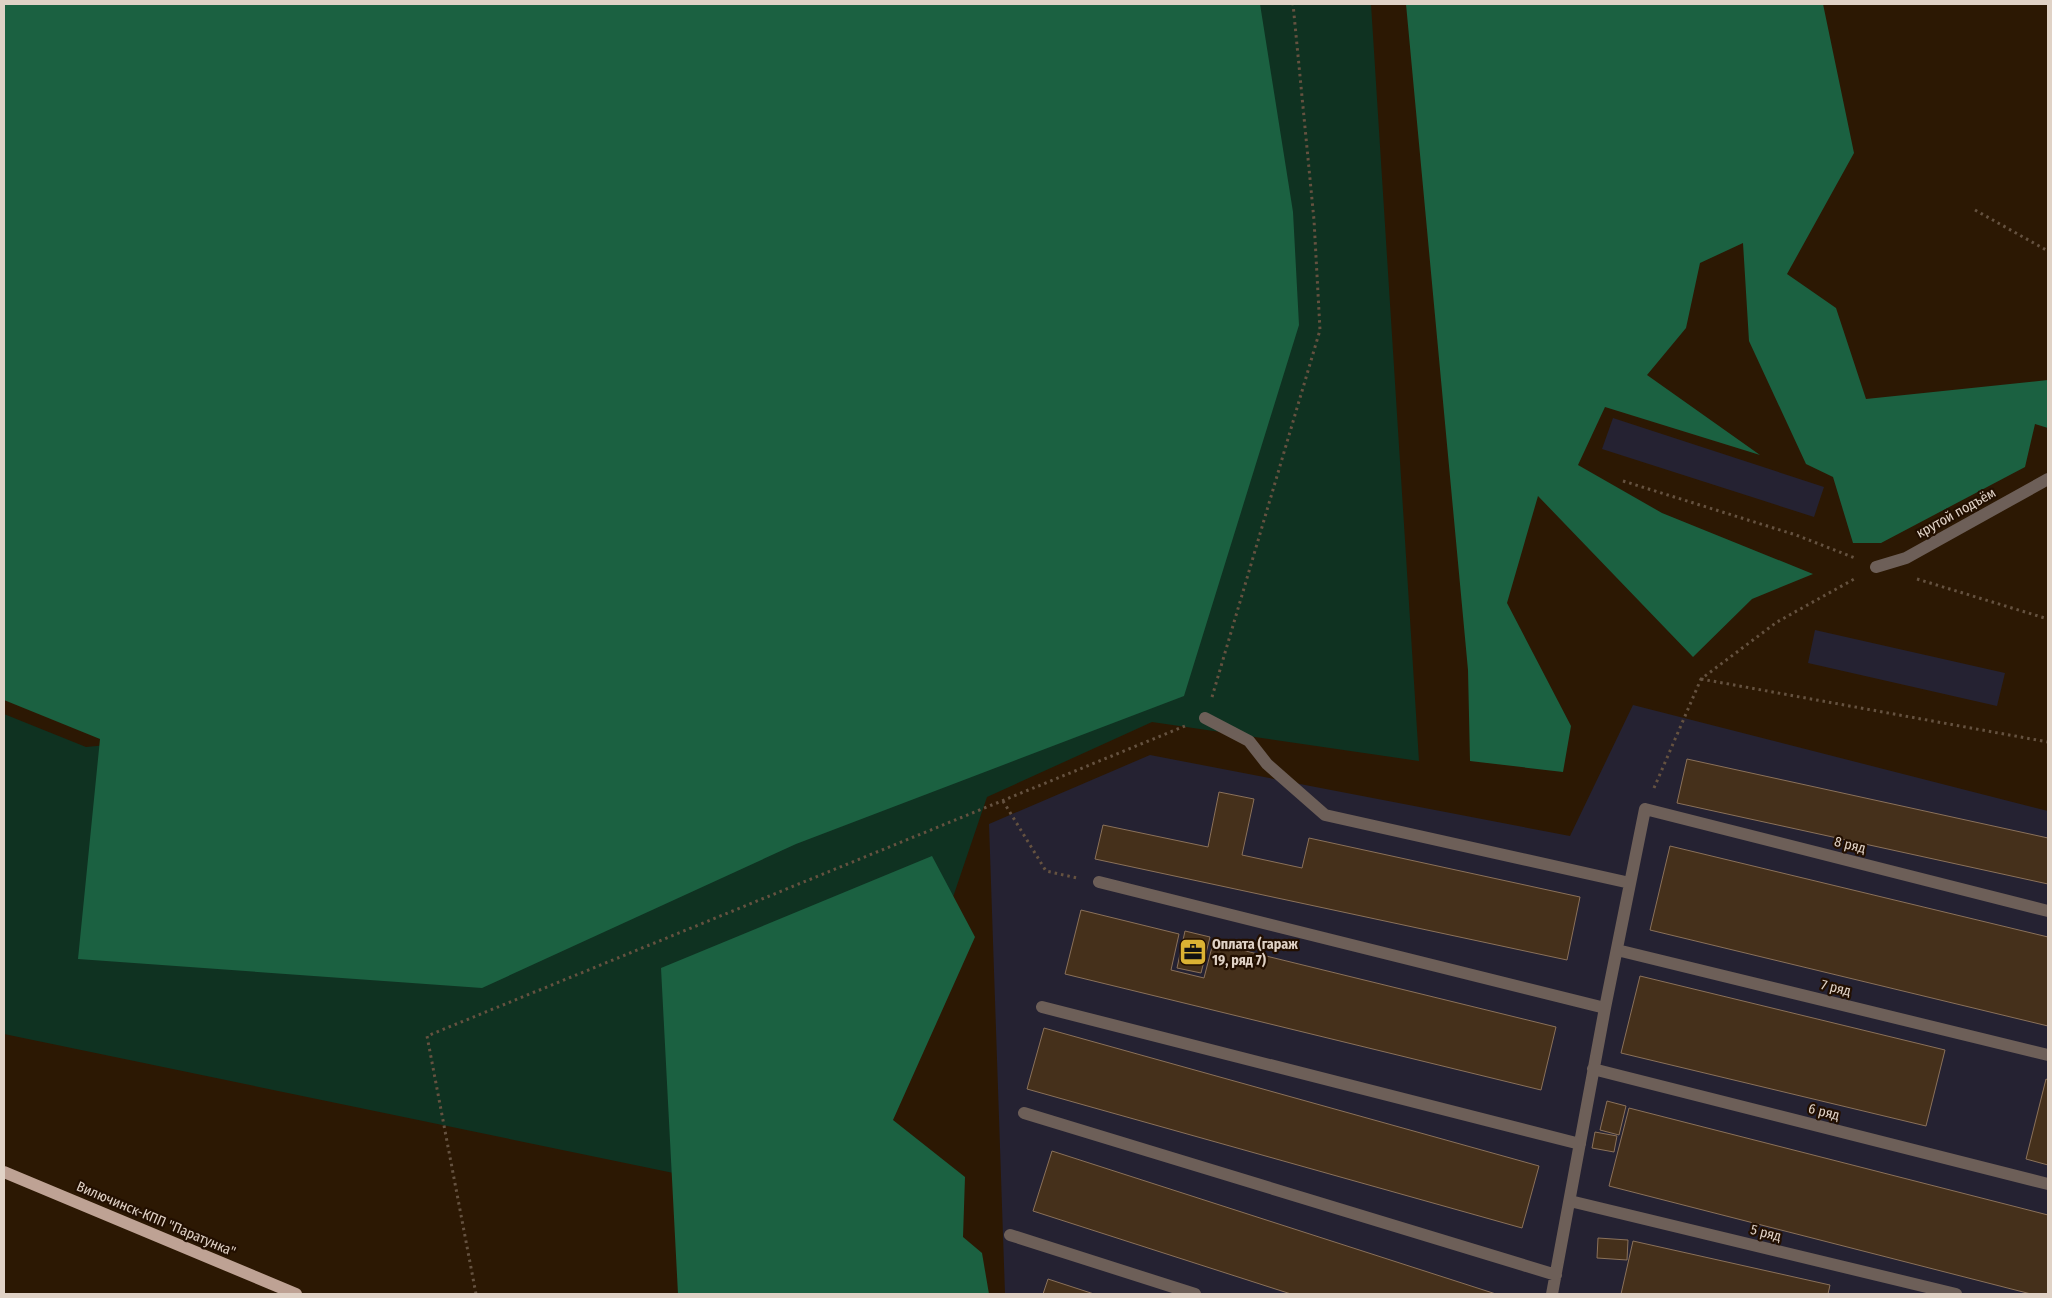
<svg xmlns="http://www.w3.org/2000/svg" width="2052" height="1298" viewBox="0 0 2052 1298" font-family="'Fira Sans Condensed',sans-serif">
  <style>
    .industrial { fill: #252232 }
    .green { fill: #0f3221 }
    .forest { fill: #1b6141 }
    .building { fill: #45301b; stroke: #8a715a }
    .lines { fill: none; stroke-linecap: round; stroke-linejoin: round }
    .path { stroke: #655240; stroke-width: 3; stroke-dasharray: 2.5 4; stroke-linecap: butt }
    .minor { stroke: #6d5f58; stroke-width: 12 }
    .major { stroke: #bea294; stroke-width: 12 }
    .labels { text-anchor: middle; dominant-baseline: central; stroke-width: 4.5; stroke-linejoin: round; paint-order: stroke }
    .street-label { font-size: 14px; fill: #e0d2c6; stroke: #220f00 }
    .poi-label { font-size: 14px; font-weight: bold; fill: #e0d2c6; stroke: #220f00; text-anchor: start }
  </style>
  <rect width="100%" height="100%" fill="#2c1803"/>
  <path class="industrial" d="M1613,418l211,69 -10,30 -212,-68z
    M1815,630l190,43 -8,33 -189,-43z
    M1633,705l415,106v483h-1043l-16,-470 161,-69 420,81z"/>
  <path class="green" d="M878,4h493l48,757 -267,-39 -165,75 -140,412 -843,-175v-320l82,33 877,-82z"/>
  <path class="forest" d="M4,4h1256l33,208 6,113 -115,371 -388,148 -314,144 -404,-29 22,-220 -96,-39z
    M1406,4h417l31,149 -67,121 49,34 30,91 182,-19v48l-13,-4 -10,43 -144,76h-28l-20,-66 -27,-13 -57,-123 -6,-98 -43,20 -14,65 -39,47 113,80 -155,-48 -27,58 84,48 151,61 -61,25 -59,58 -155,-161 -31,107 64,123 -8,46 -93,-11 -2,-91z
    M932,856l43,81 -82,183 72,57 -2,60 19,16 7,41h-311l-17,-326z"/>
  <path class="building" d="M1687,759l361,79v46l-371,-81z
    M1219,792l35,7 -12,56 60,13 7,-30 271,59 -13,63 -472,-101 8,-34 105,22z
    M1670,846l378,91v89l-398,-96z
    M1081,910l98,24 -8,36 33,8 9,-35 343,84 -15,63 -476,-116z
    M1185,931l25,6 -9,36 -24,-5z
    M1640,976l305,74 -19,76 -305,-73z
    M1044,1028l495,138 -17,62 -495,-139z
    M2046,1079l2,1v85l-22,-6z
    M1607,1101l19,5 -7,29 -19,-5z
    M1629,1108l419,107v79h-17l-422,-108z
    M1595,1132l22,4 -3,16 -22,-4z
    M1052,1151l444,143h-205l-258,-83z
    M1598,1238l30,2 -1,20 -30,-2z
    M1633,1241l197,44 -2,9h-207z
    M1048,1279l46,15h-51z"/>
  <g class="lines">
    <path class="path" d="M1975,210l73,41
      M1623,481l173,54 59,23
      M1917,579l131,40
      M1701,679l347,63
      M1212,697l108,-367 -6,-110 -21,-216
      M1654,788l47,-109 76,-57 79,-44
      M1003,801l43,70 31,7
      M476,1294l-49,-258 758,-310"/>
    <path class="minor" d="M1876,567l30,-9 142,-79
      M1205,718l44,23 18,23 58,51 305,68
      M1099,882l506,126
      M1617,950l431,105
      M1042,1007l538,137
      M1593,1069l455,115
      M1024,1113l532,162
      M1570,1201l386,93
      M1010,1235l185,59
      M1552,1294l53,-286 40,-199 403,102"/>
    <path class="major" d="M4,1172l292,122"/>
  </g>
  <defs>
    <g id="office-square" transform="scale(1.4375)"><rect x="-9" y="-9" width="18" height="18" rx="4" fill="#dbb233" stroke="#220f00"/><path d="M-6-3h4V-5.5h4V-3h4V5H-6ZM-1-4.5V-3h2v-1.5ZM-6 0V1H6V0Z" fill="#111"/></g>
  </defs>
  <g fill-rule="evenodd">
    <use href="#office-square" x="1193" y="952"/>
  </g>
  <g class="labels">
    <g class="street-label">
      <text transform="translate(1956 513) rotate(-29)">крутой подъём</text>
      <text transform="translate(1850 845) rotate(14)">8 ряд</text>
      <text transform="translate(1836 988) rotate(14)">7 ряд</text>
      <text transform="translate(1824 1112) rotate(14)">6 ряд</text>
      <text transform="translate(156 1219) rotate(23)">Вилючинск-КПП "Паратунка"</text>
      <text transform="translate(1766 1233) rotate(14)">5 ряд</text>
    </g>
    <g class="poi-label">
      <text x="1212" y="944">Оплата (гараж<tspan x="1212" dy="16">19, ряд 7)</tspan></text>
    </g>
  </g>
  <rect width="2052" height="1298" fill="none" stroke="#e0d2c6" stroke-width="10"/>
</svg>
